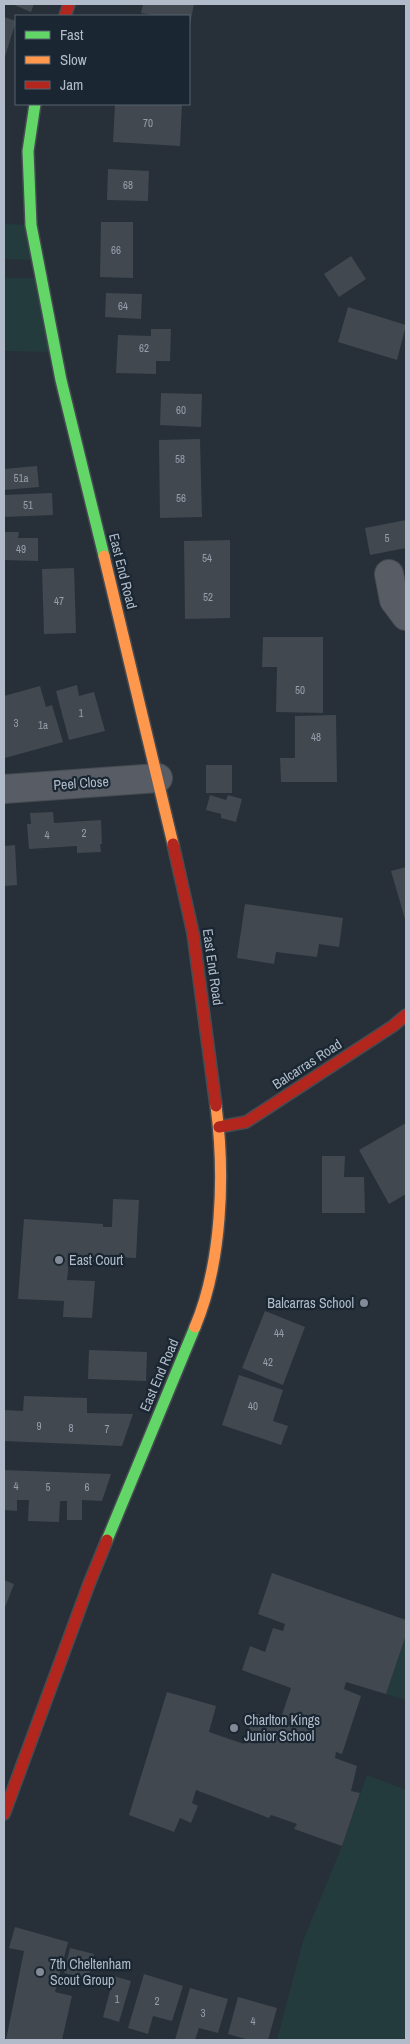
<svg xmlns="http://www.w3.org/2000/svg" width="410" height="2044" viewBox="0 0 410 2044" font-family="'Archivo Narrow',sans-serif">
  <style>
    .green { fill: #243b3e }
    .building { fill: #414850 }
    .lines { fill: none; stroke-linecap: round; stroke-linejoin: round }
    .street-casing { stroke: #464b52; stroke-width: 30 }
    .fast-casing { stroke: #464b52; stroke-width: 14 }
    .slow-casing { stroke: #464b52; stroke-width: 14 }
    .jam-casing { stroke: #464b52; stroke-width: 14 }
    .street { stroke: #585d65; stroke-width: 28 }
    .fast { stroke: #63d668; stroke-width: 11 }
    .slow { stroke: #ff974d; stroke-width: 11 }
    .jam { stroke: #b3261e; stroke-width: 11 }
    .poi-dot { fill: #818a96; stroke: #1a2632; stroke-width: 2 }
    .labels { text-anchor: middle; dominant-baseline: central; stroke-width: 4.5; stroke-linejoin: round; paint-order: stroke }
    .number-label { font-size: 11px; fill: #959eab }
    .street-label { font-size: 14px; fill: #b1bbc9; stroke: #1a2632 }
    .poi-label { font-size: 14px; fill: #b1bbc9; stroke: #1a2632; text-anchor: start }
  </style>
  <rect width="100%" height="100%" fill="#272f38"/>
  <path class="green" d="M4,224l27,1 6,35 -33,-1z
    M4,278h37l14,74 -51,-1z
    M406,1635v65l-20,-6z
    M367,1775l39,15v250h-129l26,-99 39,-95z"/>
  <path class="building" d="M12,4h22l-3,8z
    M143,4h51l-4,20 -1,-8h-32l-16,-3z
    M4,17l12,4 -12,39z
    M115,104h67l-2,42 -67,-4z
    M108,169l41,2 -1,30 -41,-1z
    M101,222h32v56l-33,-1z
    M351,256l15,23 -27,18 -15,-23z
    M106,293l36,1 -1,25 -36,-2z
    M348,307l58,18 -9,35 -59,-18z
    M151,329h20l-1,32h-14v13l-40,-1 2,-38 33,1z
    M161,393l41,1 -1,33 -41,-2z
    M200,439l2,78 -42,1 -1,-78z
    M37,466l2,21 -35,3v-21z
    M52,493l1,22 -49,2v-22z
    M406,520v28l-36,7 -5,-27z
    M4,532h15l-1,6h20v23l-34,-1z
    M230,540v78l-45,1 -1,-78z
    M74,568l2,65 -32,1 -2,-65z
    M263,637h60v76l-47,-1 1,-45h-15z
    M77,685l2,11 15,-4 11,39 -36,9 -13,-49z
    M40,686l6,21 6,-2 11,37 -58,16 -1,-62z
    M336,715l1,67h-56l-1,-24h15v-42z
    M206,765h26v28h-26z
    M210,795l16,5 2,-5 14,4 -6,23 -15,-4v-4l-15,-4z
    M53,812l1,11 47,-3 1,24h-2l1,8 -24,1v-7l-48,3 -2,-25h4l-1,-11z
    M15,845l2,40 -13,1v-40z
    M406,867v52h-1l-14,-48z
    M245,904l98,14 -4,29 -20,-3 -2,13 -41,-5 -2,12 -37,-6z
    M406,1123v71l-17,10 -30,-54z
    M322,1156h23l-1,21h20l1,36h-43z
    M113,1199l26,1 -3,58 -40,-2 -1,6 -26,-1 -2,19 28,1 -3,37 -29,-1 1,-16 -46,-2 6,-80 79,5v3h9z
    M265,1311l40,16 -22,58 -41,-17z
    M89,1350l58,2 -1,29 -58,-2z
    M239,1375l44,15 -10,31 15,5 -7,19 -59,-20z
    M24,1396l63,2v15l46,1 -11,32 -118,-5v-31l19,1z
    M4,1470l25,1 82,3 -9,27 -20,-1v20h-15v-19h-7l-1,21 -31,-1 1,-21h-12v11l-13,-1z
    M272,1573l134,47v15l-20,59 -40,-12 -2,7 17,7 -19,58 -6,-2 -1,6 22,8 -6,25 9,2 -18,53 -48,-17 3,-5 -26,-9 -2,3 -73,-28 -4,13 6,3 -7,17 -11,-5 -6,14 -45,-17 38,-123 49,14 -7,26 35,12 10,-31 26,8 11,-33 -49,-18 8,-24 15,6 8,-24 10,3 2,-7 -27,-10z
    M4,1580l10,4 -10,26z
    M15,1927l53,15 -13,50 17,4 -10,44h-56l18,-89 -15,-3z
    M70,1948l24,6 -6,25 -24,-6z
    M144,1974l39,12 -11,35 -19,-5 -5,18 -20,-6z
    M114,1976l17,5 -12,41 -16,-5z
    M190,1988l38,11 -10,34 -19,-5 -4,12h-20z
    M238,1997l39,11 -9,32h-19l-21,-6z"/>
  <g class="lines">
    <g class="street-casing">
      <path id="street" d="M389,574l5,26 12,16
        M4,789l154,-11"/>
    </g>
    <g class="fast-casing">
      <path id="fast" d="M35,104l-7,47 3,74 30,155 43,176
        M107,1540l88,-213"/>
    </g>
    <g class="slow-casing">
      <path id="slow" d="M104,556l69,288
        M195,1327c27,-64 30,-152 21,-221"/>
    </g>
    <g class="jam-casing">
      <path id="jam" d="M65,16l4,-12
        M173,844l20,89 23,173
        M219,1127l27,-5 147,-96 13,-11
        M4,1814l85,-230 18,-44"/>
    </g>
    <use href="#street" class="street"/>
    <use href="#fast" class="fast"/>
    <use href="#slow" class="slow"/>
    <use href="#jam" class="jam"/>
  </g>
  <g class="poi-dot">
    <circle cx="59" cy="1260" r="5"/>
    <circle cx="364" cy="1303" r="5"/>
    <circle cx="234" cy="1728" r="5"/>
    <circle cx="40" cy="1972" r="5"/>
  </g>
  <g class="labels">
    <g class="number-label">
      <text x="148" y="123">70</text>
      <text x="128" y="185">68</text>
      <text x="116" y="250">66</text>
      <text x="123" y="306">64</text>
      <text x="144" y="348">62</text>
      <text x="181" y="410">60</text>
      <text x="180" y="459">58</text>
      <text x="21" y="478">51a</text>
      <text x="181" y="498">56</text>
      <text x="28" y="505">51</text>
      <text x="387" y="538">5</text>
      <text x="21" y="549">49</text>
      <text x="207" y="558">54</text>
      <text x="208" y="597">52</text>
      <text x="59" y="601">47</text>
      <text x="300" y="690">50</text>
      <text x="81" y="713">1</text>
      <text x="16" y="723">3</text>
      <text x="43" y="725">1a</text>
      <text x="316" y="737">48</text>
      <text x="84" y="833">2</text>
      <text x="47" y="835">4</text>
      <text x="279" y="1333">44</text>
      <text x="268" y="1362">42</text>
      <text x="253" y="1406">40</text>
      <text x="39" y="1426">9</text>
      <text x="71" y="1428">8</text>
      <text x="107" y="1429">7</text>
      <text x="16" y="1486">4</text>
      <text x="48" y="1487">5</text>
      <text x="87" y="1487">6</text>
      <text x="117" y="1999">1</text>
      <text x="157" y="2001">2</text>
      <text x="203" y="2013">3</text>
      <text x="253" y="2021">4</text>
    </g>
    <g class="street-label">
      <text transform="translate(123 571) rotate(76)">East End Road</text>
      <text transform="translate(81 783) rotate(-4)">Peel Close</text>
      <text transform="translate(213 967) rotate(82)">East End Road</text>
      <text transform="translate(307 1064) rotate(-33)">Balcarras Road</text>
      <text transform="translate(159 1375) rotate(-67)">East End Road</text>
    </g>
    <g class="poi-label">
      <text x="69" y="1260">East Court</text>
      <text x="354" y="1303" text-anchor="end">Balcarras School</text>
      <text x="244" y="1720">Charlton Kings<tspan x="244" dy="16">Junior School</tspan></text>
      <text x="50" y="1964">7th Cheltenham<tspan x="50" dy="16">Scout Group</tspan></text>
    </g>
  </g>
  <rect width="410" height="2044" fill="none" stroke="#b1bbc9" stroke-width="10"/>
  <rect x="15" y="15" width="175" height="90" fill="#1a2632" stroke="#56626e"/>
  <rect x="25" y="31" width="25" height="8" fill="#63d668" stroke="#56626e"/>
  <text x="60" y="40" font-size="15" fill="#b1bbc9">Fast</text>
  <rect x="25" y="56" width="25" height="8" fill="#ff974d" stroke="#56626e"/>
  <text x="60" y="65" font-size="15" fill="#b1bbc9">Slow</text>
  <rect x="25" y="81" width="25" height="8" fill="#b3261e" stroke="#56626e"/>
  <text x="60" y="90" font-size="15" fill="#b1bbc9">Jam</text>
</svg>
